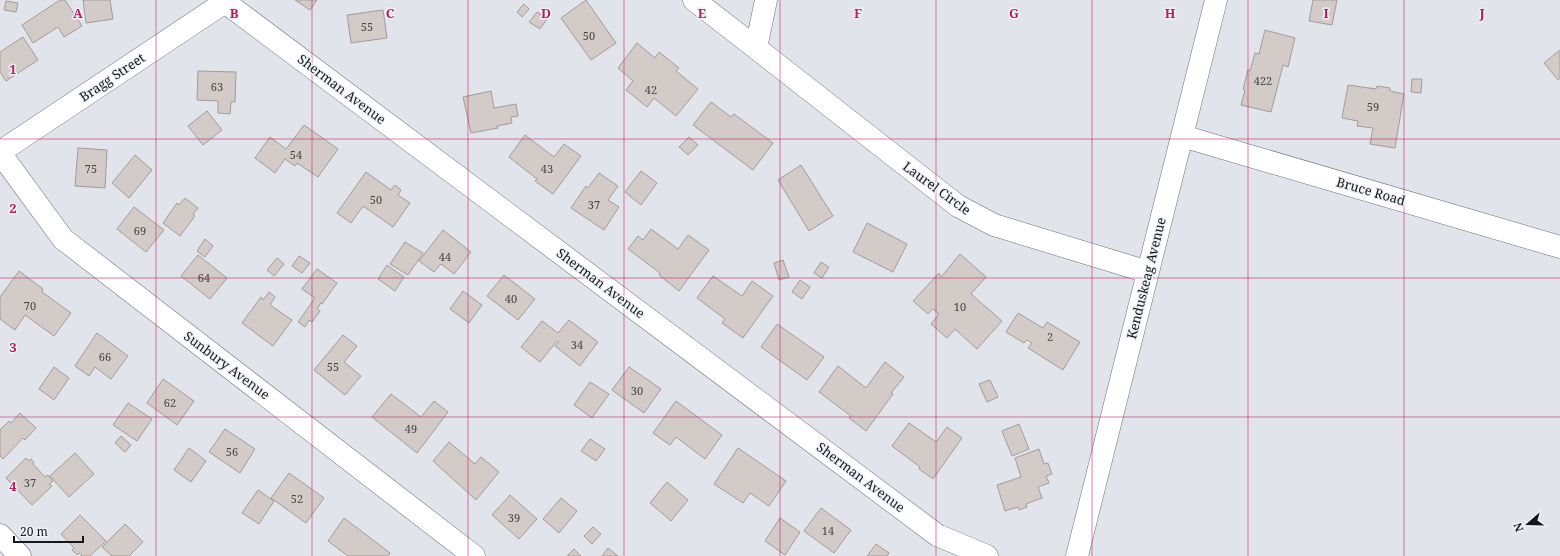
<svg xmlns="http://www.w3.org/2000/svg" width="1560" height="556" viewBox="0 0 1560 556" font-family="'Noto Serif',serif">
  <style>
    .building { fill: #d3cbc8; stroke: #a39b98 }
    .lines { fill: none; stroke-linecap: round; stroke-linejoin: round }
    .minor-casing { stroke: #6c6f75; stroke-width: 23 }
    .minor { stroke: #fff; stroke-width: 22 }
    .grid { fill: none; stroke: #c2185b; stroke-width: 1; stroke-opacity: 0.55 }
    .labels { text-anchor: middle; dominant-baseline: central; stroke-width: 3; stroke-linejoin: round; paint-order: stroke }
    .number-label { font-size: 11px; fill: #444344 }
    .street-label { font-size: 13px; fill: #151618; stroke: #eef2f9 }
    .grid-label { font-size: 13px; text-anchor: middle; font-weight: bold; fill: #c2185b; stroke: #eef2f9; stroke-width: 3; stroke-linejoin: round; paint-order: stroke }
  </style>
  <rect width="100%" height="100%" fill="#e1e4eb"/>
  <path class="building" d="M60,0h5l17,26 -18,11 -6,-10 -25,16 -11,-18z
    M83,0h27l3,19 -27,4z
    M295,0h22l-7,10z
    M586,0l30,43 -25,17 -30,-42z
    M1313,0h24l-5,25 -23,-4z
    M6,1l12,2 -2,9 -12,-2z
    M524,4l5,5 -7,8 -5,-5z
    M383,10l4,28 -36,5 -4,-28z
    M537,12l10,7 -7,10 -11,-7z
    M1265,30l30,8 -7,29 -5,-2 -12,47 -30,-7 4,-15 -2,-1 5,-19 2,1 5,-18 4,1z
    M23,37l15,23 -32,21 -6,-9v-20z
    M637,43l18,15 4,-6 20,16 -3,3 22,18 -22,27 -22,-18 -7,9 -21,-17 7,-9 -15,-13z
    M1560,50v28l-2,2 -14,-17z
    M198,71l38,1 -1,30h-4l-1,12 -12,-1v-12l-21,-1z
    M1412,79h10l-1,14 -10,-1z
    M1348,85l28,4 1,-3 13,2v3l14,3 -9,54 -25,-4 3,-16 -16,-2 1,-5 -16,-3z
    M491,91l3,17 22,-4 2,12 -7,1 1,6 -15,3 1,2 -27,5 -8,-36z
    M711,102l20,15 3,-3 39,29 -20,27 -60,-45z
    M207,111l15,19 -19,15 -15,-19z
    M304,125l34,24 -20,28 -21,-14 -2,3 -10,-7 -10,14 -20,-15 15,-21 16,12z
    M525,135l29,22 10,-13 17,12 -28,38 -18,-13 2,-2 -28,-22z
    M689,137l9,8 -10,10 -9,-8z
    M78,148l29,2 -2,38 -30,-2z
    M135,155l17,15 -23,28 -17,-15z
    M801,165l32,51 -24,15 -31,-51z
    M641,171l16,12 -16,22 -16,-13z
    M366,172l25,18 4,-5 6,5 -3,5 12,8 -17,24 -30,-21 -12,17 -14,-10z
    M599,173l19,13 -10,14 11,7 -15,23 -33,-22 15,-22 2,2z
    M185,198l13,10 -5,6 2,2 -15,20 -17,-13 14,-20 2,2z
    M134,207l30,23 -18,22 -29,-23z
    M867,223l40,21 -14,28 -40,-20z
    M651,229l27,20 10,-14 21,15 -30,41 -20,-16 1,-2 -32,-24 10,-13 5,4z
    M443,230l28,22 -17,22 -13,-10 -7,8 -15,-11z
    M205,239l8,7 -8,11 -8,-6z
    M405,242l18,11 -15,22 -18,-11z
    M960,254l26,23 -15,17 31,27 -25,28 -22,-20 -8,9 -16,-14 8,-10 -6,-5 -5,5 -15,-13 26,-28 2,4z
    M198,255l29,23 -17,21 -29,-23z
    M299,256l11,7 -8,10 -10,-7z
    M277,258l7,6 -10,12 -7,-6z
    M783,260l6,17 -10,3 -5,-17z
    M821,262l8,5 -7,11 -8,-5z
    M387,265l17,12 -9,14 -17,-12z
    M317,269l20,14 -15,21 -1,-1 -4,6 3,2 -8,11 -3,-2 -4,7 -7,-5 17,-24 -13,-9z
    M19,271l24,18 -1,3 29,21 -17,23 -29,-21 -10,15 -15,-11v-22z
    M504,275l31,24 -17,21 -31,-24z
    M713,276l29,20 10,-15 21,15 -30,42 -21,-15 3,-4 -28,-21z
    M800,280l10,7 -8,12 -10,-7z
    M463,291l19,14 -13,18 -19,-14z
    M269,292l6,5 -5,8 22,15 -19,26 -31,-23 19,-26 2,3z
    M1018,313l25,15 4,-6 33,20 -17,28 -35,-22 4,-5 -5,-3 -3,3 -18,-11z
    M569,320l29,22 -18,24 -25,-20 4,-4 -2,-1 -17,21 -19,-15 21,-26 16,12z
    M777,324l47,33 -17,23 -46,-33z
    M97,333l31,23 -17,23 -16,-12 -6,9 -14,-10z
    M343,335l14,11 -13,16 17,14 -16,19 -31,-25z
    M885,362l19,15 -13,16 2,1 -27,37 -17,-13 2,-2 -32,-24 19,-26 28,22z
    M54,367l15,11 -15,22 -15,-11z
    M629,367l32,22 -17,24 -32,-23z
    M163,379l31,22 -17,24 -30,-22z
    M990,380l8,17 -11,5 -8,-18z
    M590,382l19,12 -17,24 -18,-13z
    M391,394l30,23 13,-16 14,11 -31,41 -45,-36z
    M676,401l46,34 -17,24 -29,-22 -6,8 -17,-12z
    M128,403l24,16 -15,22 -24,-16z
    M20,413l16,15 -11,12 -2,-2 -20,21 -3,-3v-26l9,-9 2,2z
    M909,423l27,19 11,-15 15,11 -29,41 -14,-10 1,-2 -28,-21z
    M1019,424l10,25 -17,7 -10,-25z
    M225,429l30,20 -15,24 -31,-21z
    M121,436l10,9 -6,7 -10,-9z
    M590,439l15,10 -9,12 -15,-10z
    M449,442l26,22 6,-7 18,15 -23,28 -43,-39z
    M189,448l17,13 -15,21 -17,-12z
    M738,448l48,33 -17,25 -19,-13 -7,10 -29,-19z
    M1039,449l5,15 4,-1 4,11 -6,2 3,7 -11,4 4,11 -16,6 1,3 -8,3 -1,-3 -13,4 -8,-26 24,-8 -6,-19z
    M75,453l19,21 -25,23 -19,-21z
    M26,458l3,3 2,-2 3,4 -1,1 12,13 3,-2 5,6 -4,3 3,2 -20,19 -26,-27z
    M289,473l35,25 -18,25 -35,-25z
    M667,482l21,18 -17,21 -21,-18z
    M258,490l16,11 -15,23 -17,-11z
    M510,495l27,24 -18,20 -27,-24z
    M561,498l16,13 -18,22 -16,-14z
    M821,508l30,22 -17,23 -30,-22z
    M80,515l26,26 -16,15h-8l-3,-3 -2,2 -5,-5 2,-2 -13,-14z
    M344,518l46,35 -2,3h-40l-20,-15z
    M780,518l20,14 -15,23 -20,-14z
    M125,524l18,18 -14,14h-17l-10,-9z
    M593,527l8,7 -9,10 -8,-8z
    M876,544l13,9 -2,3h-20z
    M608,548l10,8h-16z
    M574,549l7,7h-14z"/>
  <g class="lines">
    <g class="minor-casing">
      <path id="minor" d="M222,0l715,535 50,21
        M694,0l62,48 10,-48
        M756,48l202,158 36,19 154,47
        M1182,136l378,111
        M0,152l225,-150
        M0,153l63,86 411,317
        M0,535l20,21
        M1077,556l139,-556"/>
    </g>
    <use href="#minor" class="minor"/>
  </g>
  <path class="grid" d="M156,0v556M312,0v556M468,0v556M624,0v556M780,0v556M936,0v556M1092,0v556M1248,0v556M1404,0v556M0,139h1560M0,278h1560M0,417h1560"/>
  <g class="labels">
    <g class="number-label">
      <text x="367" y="26">55</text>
      <text x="589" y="35">50</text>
      <text x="1263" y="80">422</text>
      <text x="217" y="86">63</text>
      <text x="651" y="89">42</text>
      <text x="1373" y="106">59</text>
      <text x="296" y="154">54</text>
      <text x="91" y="168">75</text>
      <text x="547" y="168">43</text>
      <text x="376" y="199">50</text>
      <text x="594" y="204">37</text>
      <text x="140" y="230">69</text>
      <text x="445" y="256">44</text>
      <text x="204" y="277">64</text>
      <text x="511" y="298">40</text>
      <text x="30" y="305">70</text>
      <text x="960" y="306">10</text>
      <text x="1050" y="336">2</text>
      <text x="577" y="344">34</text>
      <text x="105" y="356">66</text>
      <text x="333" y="366">55</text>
      <text x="637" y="390">30</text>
      <text x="170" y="402">62</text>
      <text x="411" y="428">49</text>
      <text x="232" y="451">56</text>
      <text x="30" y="482">37</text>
      <text x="297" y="498">52</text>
      <text x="514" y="517">39</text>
      <text x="828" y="530">14</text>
    </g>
    <g class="street-label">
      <text transform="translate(112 77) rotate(-34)">Bragg Street</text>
      <text transform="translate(342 89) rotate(37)">Sherman Avenue</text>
      <text transform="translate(937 188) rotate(36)">Laurel Circle</text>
      <text transform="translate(1371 191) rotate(16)">Bruce Road</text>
      <text transform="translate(1146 278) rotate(-76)">Kenduskeag Avenue</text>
      <text transform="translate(601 283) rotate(37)">Sherman Avenue</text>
      <text transform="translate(227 365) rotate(37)">Sunbury Avenue</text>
      <text transform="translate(861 477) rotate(37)">Sherman Avenue</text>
    </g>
  </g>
  <g class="grid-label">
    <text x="78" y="18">A</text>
    <text x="234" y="18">B</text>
    <text x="390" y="18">C</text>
    <text x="546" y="18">D</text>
    <text x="702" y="18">E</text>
    <text x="858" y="18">F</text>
    <text x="1014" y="18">G</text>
    <text x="1170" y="18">H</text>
    <text x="1326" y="18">I</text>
    <text x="1482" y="18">J</text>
    <text x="13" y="74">1</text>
    <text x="13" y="213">2</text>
    <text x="13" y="352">3</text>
    <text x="13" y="491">4</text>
  </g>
  <g transform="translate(1528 524) rotate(250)" stroke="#eef2f9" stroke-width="3" paint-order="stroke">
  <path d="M0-3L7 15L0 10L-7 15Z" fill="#151618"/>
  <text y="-6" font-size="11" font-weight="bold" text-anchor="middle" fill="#151618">N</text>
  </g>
  <path d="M14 536v6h69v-6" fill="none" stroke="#151618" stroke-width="2"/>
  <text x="20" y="536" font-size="12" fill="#151618" stroke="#eef2f9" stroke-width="3" paint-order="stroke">20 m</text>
</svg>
